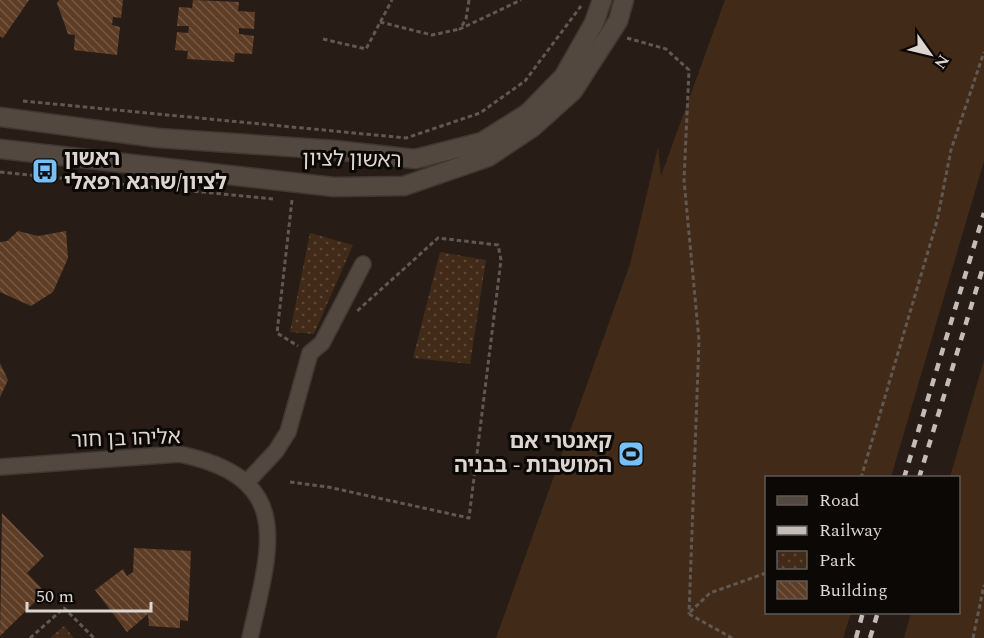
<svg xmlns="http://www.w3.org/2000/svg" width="984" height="638" viewBox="0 0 984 638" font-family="Spectral,'Noto Sans Hebrew',serif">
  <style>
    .green { fill: #422a18 }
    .park { fill: url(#park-dots) }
    .building { fill: url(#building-back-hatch) }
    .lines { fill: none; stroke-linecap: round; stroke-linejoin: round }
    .street-casing { stroke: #413834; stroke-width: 18 }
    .secondary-casing { stroke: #413834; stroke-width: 21 }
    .path { stroke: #615852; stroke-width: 3; stroke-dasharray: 4.5 3; stroke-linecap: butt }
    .street { stroke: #534840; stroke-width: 15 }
    .secondary { stroke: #534840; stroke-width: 18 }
    .rail { stroke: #c3bcb7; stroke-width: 4.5; stroke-dasharray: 8 8; stroke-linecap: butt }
    .labels { text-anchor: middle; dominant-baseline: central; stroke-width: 6; stroke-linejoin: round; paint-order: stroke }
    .poi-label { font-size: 21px; font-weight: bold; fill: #dcd5d0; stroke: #0c0806; text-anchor: start }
    .street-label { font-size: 21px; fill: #dcd5d0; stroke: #0c0806 }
  </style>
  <defs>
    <pattern id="park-dots" width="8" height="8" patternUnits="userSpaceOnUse" patternTransform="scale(1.5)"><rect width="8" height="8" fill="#422a18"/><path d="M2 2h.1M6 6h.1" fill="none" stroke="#5d4839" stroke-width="1.8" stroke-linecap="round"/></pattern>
    <pattern id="building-back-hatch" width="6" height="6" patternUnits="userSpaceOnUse" patternTransform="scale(1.5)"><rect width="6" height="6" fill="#5e3d26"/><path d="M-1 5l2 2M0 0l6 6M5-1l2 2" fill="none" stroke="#745844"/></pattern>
  </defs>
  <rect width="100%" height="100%" fill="#271d16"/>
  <path class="green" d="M725,0h259v161l-93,316 -125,1v134l85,1 -8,25h-347l134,-374 28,-117 3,29z
    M984,360v278h-80l7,-25 47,-1v-134l-8,-1z"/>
  <path class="park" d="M310,233l43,12 -39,89 -24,-2z
    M440,252l46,8 -16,104 -57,-6z
    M64,626l10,12h-24z"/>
  <path class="building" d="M0,0h29l-26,38 -3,-2z
    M59,0h64l-2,18 -8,-1 -1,8 8,2 -3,28 -43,-5 1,-15 -7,-1 -11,-31z
    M193,0l46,2 -1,9 17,1 -1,17 -15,-1v6l15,2 -2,18 -17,-1 -1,9 -47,-3 1,-8 -13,-1 2,-18 11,1 1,-7h-12l2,-19 13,1z
    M18,231l20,5 28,-5 2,27 -15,34 -22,14 -31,-14v-50l7,-1z
    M0,363l8,17 -8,17z
    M2,513l42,43 -17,17 18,19 -45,44z
    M134,548l57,3 -3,70 -8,-1v8l-31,-2 -1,-12 -21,18 -32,-42 28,-21 4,7 6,-4z"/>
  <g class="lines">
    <g class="street-casing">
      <path id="street" d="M0,467l179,-13c118,24 91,93 71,184
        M247,482l29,-31 12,-19 22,-79 12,-10 41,-79"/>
    </g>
    <g class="secondary-casing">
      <path id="secondary" d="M0,117l158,21 177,12 80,9 67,-17 46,-29 36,-37 30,-53 8,-23
        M0,149l334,38 70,-1 84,-29 45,-30 40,-36 45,-70 6,-21"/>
    </g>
    <path class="path" d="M469,0l-3,19 -6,10 61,-29
      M380,22l52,13 28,-6
      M627,38l39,11 23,21 -5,110 15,160 -10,274
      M323,39l43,10 26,-49
      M23,101l383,37 74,-25 45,-32 56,-75
      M0,172l273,27
      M292,200l-15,133 21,13
      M861,478l76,-257 14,-71 33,-98
      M290,482l38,5 141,31 32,-258 -3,-15 -60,-7 -82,74
      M690,612l20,-19 56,-20
      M689,614l43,24
      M30,638l34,-30 30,30
      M973,638l11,-53"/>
    <use href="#street" class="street"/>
    <use href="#secondary" class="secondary"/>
    <path class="rail" d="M904,478l80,-265
      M919,478l65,-214
      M856,638l7,-26
      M870,638l8,-26"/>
  </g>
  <defs>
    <g id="bus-square" transform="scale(1.35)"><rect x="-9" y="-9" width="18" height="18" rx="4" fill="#77bff7" stroke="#0c0806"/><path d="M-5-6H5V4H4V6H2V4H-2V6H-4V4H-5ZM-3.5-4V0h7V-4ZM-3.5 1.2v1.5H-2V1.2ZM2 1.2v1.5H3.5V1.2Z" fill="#111"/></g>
    <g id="stadium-square" transform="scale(1.35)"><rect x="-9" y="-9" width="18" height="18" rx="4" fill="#77bff7" stroke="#0c0806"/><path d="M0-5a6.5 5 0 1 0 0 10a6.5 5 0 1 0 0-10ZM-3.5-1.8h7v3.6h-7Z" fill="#111"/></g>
  </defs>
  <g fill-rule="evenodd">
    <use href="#bus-square" x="45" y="171"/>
    <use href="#stadium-square" x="631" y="454"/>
  </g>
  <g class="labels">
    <g class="poi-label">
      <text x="64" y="159">ראשון<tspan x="64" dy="24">לציון/שרגא רפאלי</tspan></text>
      <text x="612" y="442" text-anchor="end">קאנטרי אם<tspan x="612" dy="24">המושבות - בבניה</tspan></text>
    </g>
    <g class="street-label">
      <text transform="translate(352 160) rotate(1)">ראשון לציון</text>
      <text transform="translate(126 439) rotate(-2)">אליהו בן חור</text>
    </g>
  </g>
  <rect x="765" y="476" width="195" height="138" fill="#0c0806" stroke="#5f5a57" stroke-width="1.5"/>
  <rect x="777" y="496" width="30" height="9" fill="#534840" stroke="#5f5a57" stroke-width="1.5"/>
  <text x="819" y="506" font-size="18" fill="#dcd5d0">Road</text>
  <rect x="777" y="526" width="30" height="9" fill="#c3bcb7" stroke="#5f5a57" stroke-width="1.5"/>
  <text x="819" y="536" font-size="18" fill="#dcd5d0">Railway</text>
  <rect x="777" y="551" width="30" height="18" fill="url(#park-dots)" stroke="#5f5a57" stroke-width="1.5"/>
  <text x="819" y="566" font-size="18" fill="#dcd5d0">Park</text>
  <rect x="777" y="581" width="30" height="18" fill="url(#building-back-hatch)" stroke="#5f5a57" stroke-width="1.5"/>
  <text x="819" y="596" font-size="18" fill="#dcd5d0">Building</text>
  <g transform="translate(930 54) rotate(124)" stroke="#0c0806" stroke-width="4.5" paint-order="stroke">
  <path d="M0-4.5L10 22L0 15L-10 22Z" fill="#dcd5d0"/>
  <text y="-9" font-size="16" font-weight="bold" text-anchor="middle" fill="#dcd5d0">N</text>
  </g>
  <path d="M27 602v9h124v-9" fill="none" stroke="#dcd5d0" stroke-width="3"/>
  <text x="36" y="602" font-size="18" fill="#dcd5d0" stroke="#0c0806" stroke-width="4.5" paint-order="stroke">50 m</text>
</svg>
